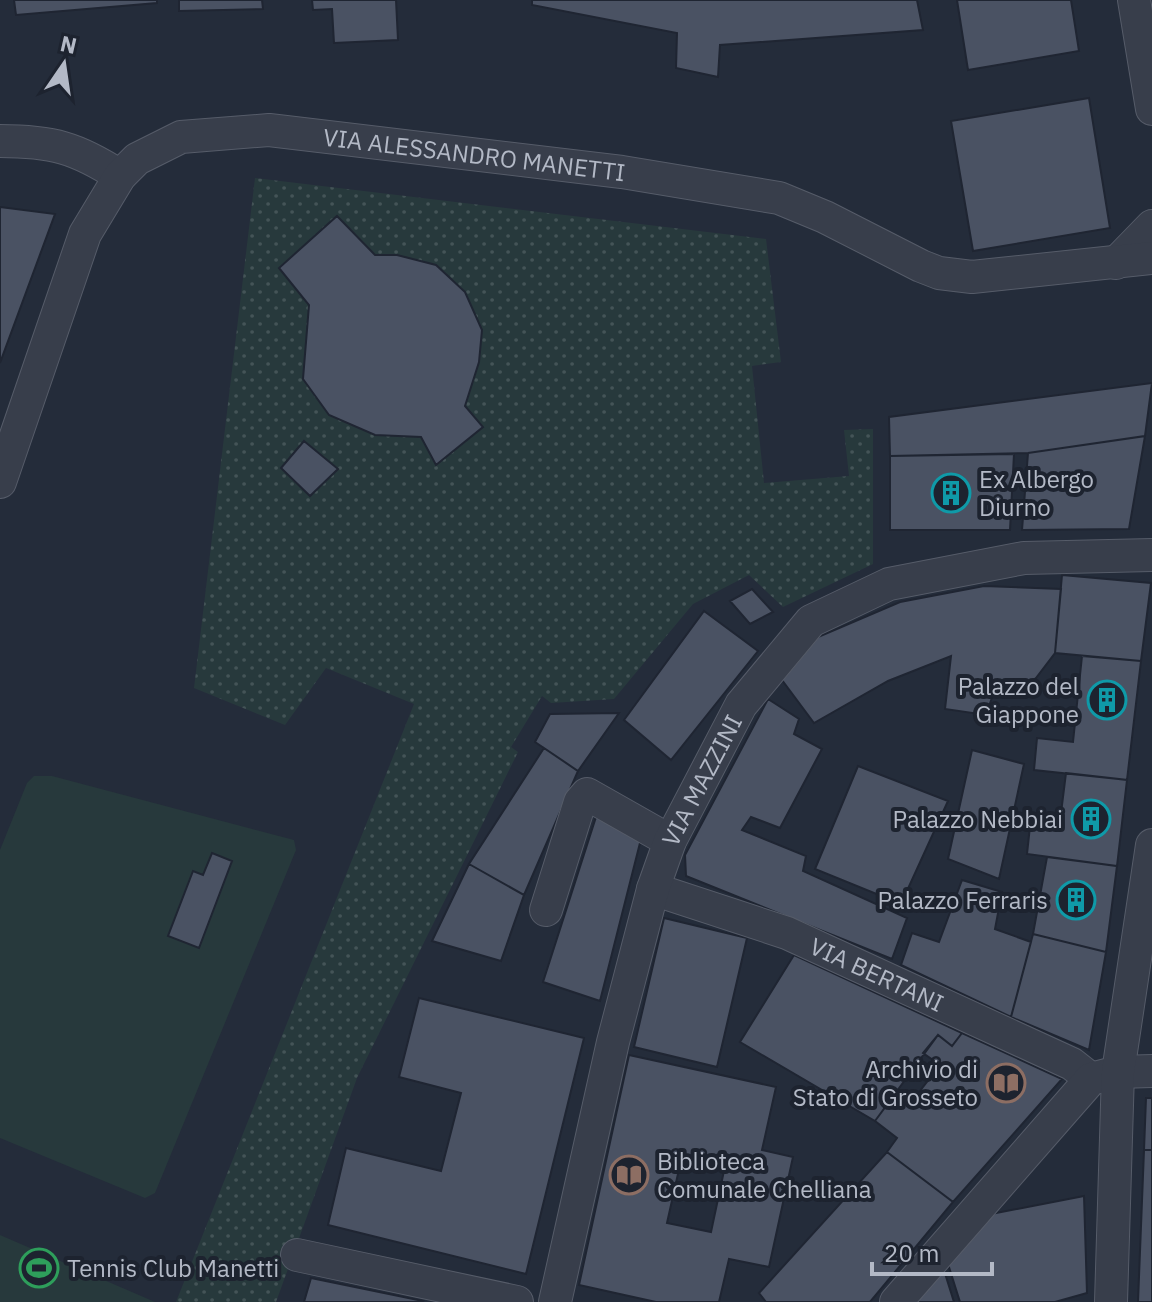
<svg xmlns="http://www.w3.org/2000/svg" width="1152" height="1302" viewBox="0 0 1152 1302" font-family="'IBM Plex Sans',sans-serif">
  <style>
    .grass { fill: url(#grass-dots) }
    .pitch { fill: #27393c }
    .building { fill: #4a5263; stroke: #1f2532; stroke-width: 2; fill-rule: evenodd }
    .lines { fill: none; stroke-linecap: round; stroke-linejoin: round }
    .street-casing { stroke: #565c69; stroke-width: 34 }
    .street { stroke: #383e4b; stroke-width: 32 }
    .labels { text-anchor: middle; dominant-baseline: central; stroke-width: 8; stroke-linejoin: round; paint-order: stroke }
    .street-label { font-size: 24px; fill: #b3b9c6; stroke: #1d232f }
    .poi-label { font-size: 24px; fill: #b3b9c6; stroke: #1d232f; text-anchor: end }
  </style>
  <defs>
    <pattern id="grass-dots" width="8" height="8" patternUnits="userSpaceOnUse" patternTransform="scale(2)"><rect width="8" height="8" fill="#27393c"/><path d="M2 2h.1M6 6h.1" fill="none" stroke="#445457" stroke-width="1.8" stroke-linecap="round"/></pattern>
  </defs>
  <rect width="100%" height="100%" fill="#242c3a"/>
  <path class="grass" d="M255,178l511,61 15,123 -29,4 12,117 85,-7 -5,-46 29,-1v135l-90,43 -34,-32 -56,29 -79,95 -63,4 -9,-7 -31,51 7,5 -161,326 -81,224h-100l238,-598 -88,-36 -41,57 -91,-37z"/>
  <path class="pitch" d="M34,776h18l242,64 2,10 -141,343 -10,5 -145,-60v-288l27,-67z
    M0,1235l155,67h-155z"/>
  <path class="building" d="M14,0h143v3l-141,12z
    M179,0h83l1,9 -84,2z
    M312,0h84l2,40 -64,3 -2,-34 -19,1z
    M532,0h385l6,30 -203,15 -2,32 -42,-9 1,-35 -145,-28z
    M957,0h114l8,51 -111,19z
    M1089,98l21,130 -137,23 -22,-130z
    M0,207l55,7 -55,149z
    M337,216l38,39h22l39,10 29,27 17,38 -3,32 -14,44 18,21 -47,38 -15,-28 -46,-2 -46,-20 -26,-36 6,-74 -30,-37z
    M1152,383l-7,53 -117,17 -138,3 -1,-39z
    M1145,436l-16,93 -107,1 6,-77z
    M304,441l34,28 -28,27 -29,-28z
    M1014,454l-4,76h-120v-74z
    M1062,575l89,8 -10,78 -86,-8z
    M984,586l77,3 -6,64 -19,25 -21,16 -20,-5 -9,26 -41,-6 6,-53 -63,25 -74,42 -32,-43 36,-43 82,-35z
    M752,589l21,23 -23,12 -20,-23z
    M704,611l54,40 -87,109 -47,-40z
    M1082,656l59,5 -14,119 -93,-10 3,-32 36,4z
    M768,699l31,20 -5,15 28,15 -42,79 -29,-11 -9,13 64,26 -3,15 104,47 -15,41 -206,-83 -1,-21z
    M619,713l-41,58 -43,-29 15,-28z
    M544,748l34,23 -54,124 -55,-31z
    M972,750l52,14 -25,115 -51,-20z
    M858,766l90,35 -47,103 -86,-35z
    M1066,773l61,7 -10,86 -90,-12 4,-37 29,4z
    M596,817l45,22 -41,162 -57,-19z
    M212,853l20,8 -33,87 -31,-12 25,-65 10,4z
    M1047,857l70,9 -11,86 -73,-18z
    M469,864l55,31 -23,66 -69,-20z
    M962,880l40,12 -7,37 36,13 -20,75 -110,-52 11,-32 27,9z
    M664,918l83,20 -30,129 -83,-20z
    M1033,934l73,18 -17,98 -78,-33z
    M794,955l168,78 -10,13 -14,-11 -63,86 -135,-79z
    M419,998l165,40 -58,236 -198,-49 18,-77 95,23 20,-78 -62,-16z
    M962,1033l100,46 -109,123 -66,-50 10,-14 -22,-17 20,-27 14,11 31,-40 -17,-12 15,-18 14,11z
    M629,1055l147,32 -14,63 31,7 -24,110 -40,-8 -10,43h-63l-77,-17zM682,1156l43,10 -14,66 -44,-9z
    M1146,1098h6v52h-8z
    M1144,1150h8v152h-14z
    M887,1152l66,50 -83,100h-104l-7,-9z
    M1084,1196l3,97 -32,9h-95l-12,-38 43,-50z
    M943,1267l11,35h-41z
    M311,1278l112,23 -1,1h-118z"/>
  <g class="lines">
    <g class="street-casing">
      <g id="street">
        <path d="M1134,0l18,109"/>
        <path d="M0,141c52,0 77,7 120,35"/>
        <path d="M1116,263l36,-37"/>
        <path id="s1" d="M0,482l85,-248 35,-58 17,-17 44,-22 88,-7 353,42 157,26 46,19 96,49 18,7 33,4 180,-19"/>
        <path id="s2" d="M653,889l134,44 285,131 19,15"/>
        <path d="M546,910l34,-108 7,-8 83,47"/>
        <path d="M297,1255l220,47"/>
        <path id="s3" d="M555,1302l58,-260 40,-153 17,-48 71,-136 70,-84 78,-37 135,-26 128,-3"/>
        <path d="M896,1302l195,-223 27,-7 34,-1"/>
        <path d="M1111,1302l7,-230 34,-227"/>
      </g>
    </g>
    <use href="#street" class="street"/>
  </g>
  <defs>
    <g id="building-ring" transform="scale(2)"><circle r="9.5" fill="#1d232f" stroke="#0f9aa8" stroke-width="1.5"/><path d="M-4-6H4V6H1V3H-1V6H-4ZM-2.5-4.3h1.7v1.8h-1.7ZM.8-4.3h1.7v1.8H.8ZM-2.5-1h1.7V.8h-1.7ZM.8-1h1.7V.8H.8Z" fill="#0f9aa8"/></g>
    <g id="library-ring" transform="scale(2)"><circle r="9.5" fill="#1d232f" stroke="#8d6e63" stroke-width="1.5"/><path d="M-6-4Q-3-5.5-.7-3.5V5Q-3 3-6 4ZM6-4Q3-5.5 .7-3.5V5Q3 3 6 4Z" fill="#8d6e63"/></g>
    <g id="stadium-ring" transform="scale(2)"><circle r="9.5" fill="#1d232f" stroke="#2e9e5b" stroke-width="1.5"/><path d="M0-5a6.5 5 0 1 0 0 10a6.5 5 0 1 0 0-10ZM-3.5-1.8h7v3.6h-7Z" fill="#2e9e5b"/></g>
  </defs>
  <g fill-rule="evenodd">
    <use href="#building-ring" x="951" y="493"/>
    <use href="#building-ring" x="1107" y="700"/>
    <use href="#building-ring" x="1091" y="819"/>
    <use href="#building-ring" x="1076" y="900"/>
    <use href="#library-ring" x="1006" y="1083"/>
    <use href="#library-ring" x="629" y="1175"/>
    <use href="#stadium-ring" x="39" y="1268"/>
  </g>
  <g class="labels">
    <g class="street-label">
      <text stroke="none"><textPath href="#s1" startOffset="698">VIA ALESSANDRO MANETTI</textPath></text>
      <text stroke="none"><textPath href="#s3" startOffset="544">VIA MAZZINI</textPath></text>
      <text stroke="none"><textPath href="#s2" startOffset="240">VIA BERTANI</textPath></text>
    </g>
    <g class="poi-label">
      <text x="979" y="479" text-anchor="start">Ex Albergo<tspan x="979" dy="28">Diurno</tspan></text>
      <text x="1079" y="686">Palazzo del<tspan x="1079" dy="28">Giappone</tspan></text>
      <text x="1063" y="819">Palazzo Nebbiai</text>
      <text x="1048" y="900">Palazzo Ferraris</text>
      <text x="978" y="1069">Archivio di<tspan x="978" dy="28">Stato di Grosseto</tspan></text>
      <text x="657" y="1161" text-anchor="start">Biblioteca<tspan x="657" dy="28">Comunale Chelliana</tspan></text>
      <text x="67" y="1268" text-anchor="start">Tennis Club Manetti</text>
    </g>
  </g>
  <g transform="translate(64 64) rotate(13)" stroke="#1d232f" stroke-width="6" paint-order="stroke">
  <path d="M0-6L14 30L0 20L-14 30Z" fill="#b3b9c6"/>
  <text y="-12" font-size="22" font-weight="bold" text-anchor="middle" fill="#b3b9c6">N</text>
  </g>
  <path d="M872 1262v12h120v-12" fill="none" stroke="#b3b9c6" stroke-width="4"/>
  <text x="884" y="1262" font-size="24" fill="#b3b9c6" stroke="#1d232f" stroke-width="6" paint-order="stroke">20 m</text>
</svg>
